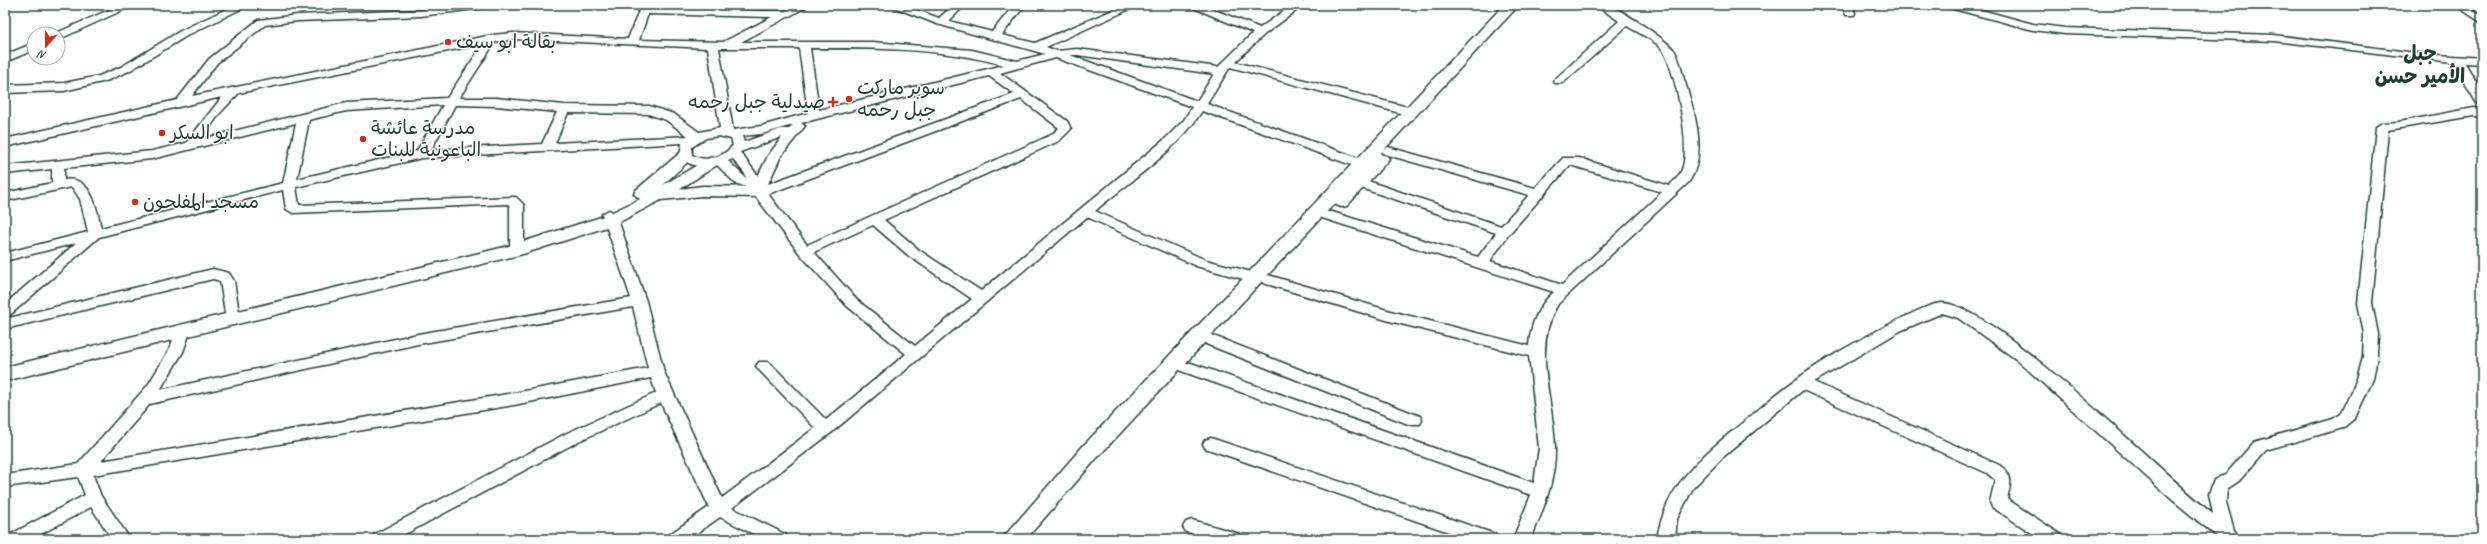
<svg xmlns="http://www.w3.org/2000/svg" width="2487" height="544" font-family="Caveat,'Playpen Sans Arabic',sans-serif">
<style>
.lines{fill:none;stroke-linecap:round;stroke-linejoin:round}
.minor-casing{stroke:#1f3d34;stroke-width:3}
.tertiary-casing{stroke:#1f3d34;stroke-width:3}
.minor{fill:#fff;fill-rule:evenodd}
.tertiary{fill:#fff;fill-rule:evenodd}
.poi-dot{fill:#c8321e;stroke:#fff;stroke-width:1.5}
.labels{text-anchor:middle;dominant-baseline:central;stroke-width:3;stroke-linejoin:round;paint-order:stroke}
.poi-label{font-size:19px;fill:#1f3d34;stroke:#fff;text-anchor:start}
.neighbourhood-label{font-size:20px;font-weight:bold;fill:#1f3d34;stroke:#fff}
</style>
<rect width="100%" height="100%" fill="#fff"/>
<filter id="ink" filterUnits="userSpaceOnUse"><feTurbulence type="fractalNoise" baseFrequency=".025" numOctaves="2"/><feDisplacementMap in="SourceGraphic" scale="8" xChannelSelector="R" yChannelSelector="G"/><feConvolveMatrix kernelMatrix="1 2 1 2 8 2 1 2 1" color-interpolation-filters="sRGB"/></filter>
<g filter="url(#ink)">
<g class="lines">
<defs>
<g id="minor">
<path d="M120,5h14l-72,33 -4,1v-5h-4z"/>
<path d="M235,5h14l-59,29 -61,37 -23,10 -42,10 -59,2v-8l59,-2 35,-7 22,-9 61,-37z"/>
<path d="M458,5h30l-5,3 -62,8 -123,5 -33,4 -48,38 -25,33 300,-61 21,-2 115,6 13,-34h10l-1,3 135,3 12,-6h13l-69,37h131l100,8 45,11 28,-7 -108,-30 -49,-19h15l36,13 15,-13h11l-16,16 43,11 22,-27h11l-23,30 33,8 90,-38h14l-93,42 11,4 20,-2 141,18 35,-34 -66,-28h15l58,23 32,-23h12l-39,29 -30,28 180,47 2,3 -6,4 -181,-49 -23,37 171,61 1,3 -6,4 -5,-1 -166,-60c-25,40 -71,69 -107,100l111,49 53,14 2,3 -2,3 -5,2 -58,-16 -109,-49 -256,216 -99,75 53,26 3,5h-25l-43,-22 -31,22h-22l3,-5 39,-27 -48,-104 -82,38 -183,98h-24l3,-5 192,-101 89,-40 -5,-15 -137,27 -421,70 8,21 29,43h-18l-21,-32 -59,32h-24l3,-5 74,-39 -7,-18 -73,10v-12l73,-11 70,-79 20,-33 10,-24 5,-1 7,5 -7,20 -23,38 258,-56 213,-36 -29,-84 7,-4 7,4 30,87 18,71 58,126 93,-70 -56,-58 -3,-4 3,-4h10l57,58 80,-66 -59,-48 -47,-52 -51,-66 -14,-5 -18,-18c-12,3 -29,2 -37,-9l2,-13 -260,15 -126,29 3,18 217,-8 8,8v45l-7,4 -7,-4v-44l-2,-2 -215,9 -7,-4 -3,-19 -184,47 -89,78 -5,2v-13l71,-61 -71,18v-8l83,-21 -8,-33 -8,-12 -67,14v-8l47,-10v-14l-47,5v-8l147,-15 34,-8 36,-46 -217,50v-8l172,-39 32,-41 49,-39 40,-5 123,-5zM648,14l124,3 -49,25 -84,-2zM513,39l195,9 12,80 -21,4 -25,-18 -25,-8 -85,-1 -68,-7h-37l36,-56zM483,44l-36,54 -101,5 -144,36 18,-26 19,-20zM719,48h80l9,65 -47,13 -28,4zM810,48c65,0 131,0 194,17l-185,45zM1070,55h7l137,19 -17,27zM1056,58l136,49 -8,13 -19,19 -184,152 -62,-41 -35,-30 175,-79 12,-12 -4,-8 -67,-48zM989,76l25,18 -246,90 13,-28 24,-30 -4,-3zM1021,99l38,29 -8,7 -244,110 -39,-51zM443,105l-26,46 -120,28 12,-59 37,-9zM455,105l41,1 61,6 -15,32 -111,6zM568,113l80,1 18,6 22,16 -133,7zM296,123l-13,60 -182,45c-4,-20 -10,-53 -37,-48v-12l88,-9zM793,125l-4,4h-8l-37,13 -2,-6 20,-2zM719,136l12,3 2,6c-9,12 -27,18 -41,10v-8l14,-9zM782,137l-14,19 -10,20 -18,-24zM733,159l12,15 1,4 -18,-17zM873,225l36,31 63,43 -57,47 -58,-46 -43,-48zM633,307l15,61 -134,25 -413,68 49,-57 268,-60z"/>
<path d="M1596,5c3,0 8,-1 12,0 11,3 59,35 66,45 5,7 7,18 9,26 10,31 26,76 6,106l-131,122c-27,45 -4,95 -3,144 1,32 -12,62 -24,91h-18l18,-44 -350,-124 -3,-4 3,-4h10l343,120 5,-35 -10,-92 -136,-34 -130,-39 -2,-3 7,-5 126,37 135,34c1,-20 9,-41 25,-54l-232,-74 -2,-3 2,-3h10l146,45 18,-24 -141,-47 -1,-3 6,-4 5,1 136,46 28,-31 -145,-41 -2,-3 6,-4 147,41 28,-30h16l90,28c6,-6 12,-11 14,-20 7,-25 -7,-90 -19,-114 -6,-11 -26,-19 -37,-26l-64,57h-8l-2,-2 66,-60zM1570,165l92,27 -100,93 -72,-24 19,-27z"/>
<path d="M1842,5h10l3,8 -1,2h-8z"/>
<path d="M1945,5h18l70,19 32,4 209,7 150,19 58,4v6l-17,-1 17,29v14l-6,-4 -23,-40 -179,-21 -209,-7 -32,-4 -87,-23z"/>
<path d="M2455,5h12l15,10v8z"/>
<path d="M34,43v7l-29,12v-7z"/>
<path d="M2474,108l8,1v8l-8,-1 -86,14 -16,173 6,31 -1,22 -4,23 -18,39 -12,10 -77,22 -27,31 -12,8 -1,13 8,29 7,8h-21l-50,-41 -153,-138 -59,-42 -16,-5 -42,18 -86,51 185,83c15,10 12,18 8,34l53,35 3,5h-22l-49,-32 -2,-5 5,-22 -8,-7 -184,-83 -81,68 -29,30 -16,31 -2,20h-18c10,-66 63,-95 109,-136 41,-35 88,-61 136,-85 12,-5 28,-15 41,-15 51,2 220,172 270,211l-4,-20 5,-14 13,-7 27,-31 79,-23 8,-5 16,-35 6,-23 1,-22 -6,-31 18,-176 6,-4 17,-1z"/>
<path d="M213,269l16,4 5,8 6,38 -2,4 -5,1 -7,-5 -6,-38 -7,-2 -208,50v-10z"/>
<path d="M1211,335l209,81 2,4 -2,4h-12l-202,-80 -2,-4 2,-4z"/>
<path d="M1211,438l284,96 3,5h-29l-264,-91 -2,-4 2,-4z"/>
<path d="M1192,520l48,14 3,5h-33l-24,-7 -3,-5 3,-5z"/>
</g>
<g id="tertiary">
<path d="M1504,5h15l-139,149 7,2 2,3 -42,47 -6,1 -7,-3 -237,254 -71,81h-24l81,-93z"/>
<path d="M686,151l8,5 -31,29 48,-28 8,5 -2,3 -37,24 22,-3 58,1 6,1 2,4 -2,4 -6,1 -58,-1 -41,4 -45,24 -93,30 -518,127v-14l508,-122 91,-29 36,-17 -6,-5 2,-4 44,-37z"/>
</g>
</defs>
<use href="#minor" class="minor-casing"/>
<use href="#tertiary" class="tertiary-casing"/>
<use href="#minor" class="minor"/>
<use href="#tertiary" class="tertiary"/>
</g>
</g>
<g class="poi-dot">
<circle cx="448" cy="42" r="4"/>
<circle cx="849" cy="99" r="4"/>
<path d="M831 96h4v4h4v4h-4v4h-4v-4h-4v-4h4z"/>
<circle cx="162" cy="133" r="4"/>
<circle cx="363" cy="139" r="4"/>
<circle cx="135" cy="202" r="4"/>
</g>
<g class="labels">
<g class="poi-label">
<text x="456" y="42">بقالة ابو سيف</text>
<text x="857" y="88">سوبر ماركت<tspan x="857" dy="22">جبل رحمه</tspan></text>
<text x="825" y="102" text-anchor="end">صيدلية جبل رحمه</text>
<text x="371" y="128">مدرسة عائشة<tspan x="371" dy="22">الباعونية للبنات</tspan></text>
<text x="170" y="133">ابو السكر</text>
<text x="143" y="202">مسجد المفلحون</text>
</g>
<g class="neighbourhood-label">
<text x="2420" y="53">جبل<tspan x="2420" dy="23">الأمير حسن</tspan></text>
</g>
</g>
<rect width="2487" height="544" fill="none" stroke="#fff" stroke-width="20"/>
<rect x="10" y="10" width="2467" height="524" fill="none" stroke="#1f3d34" stroke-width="1.5" filter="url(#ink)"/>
<g transform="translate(46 46) rotate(201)"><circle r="19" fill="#ffffff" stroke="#a5b1ae"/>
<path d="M0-3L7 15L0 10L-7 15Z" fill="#c8321e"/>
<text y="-6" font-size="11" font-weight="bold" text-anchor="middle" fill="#1f3d34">N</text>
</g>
</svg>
